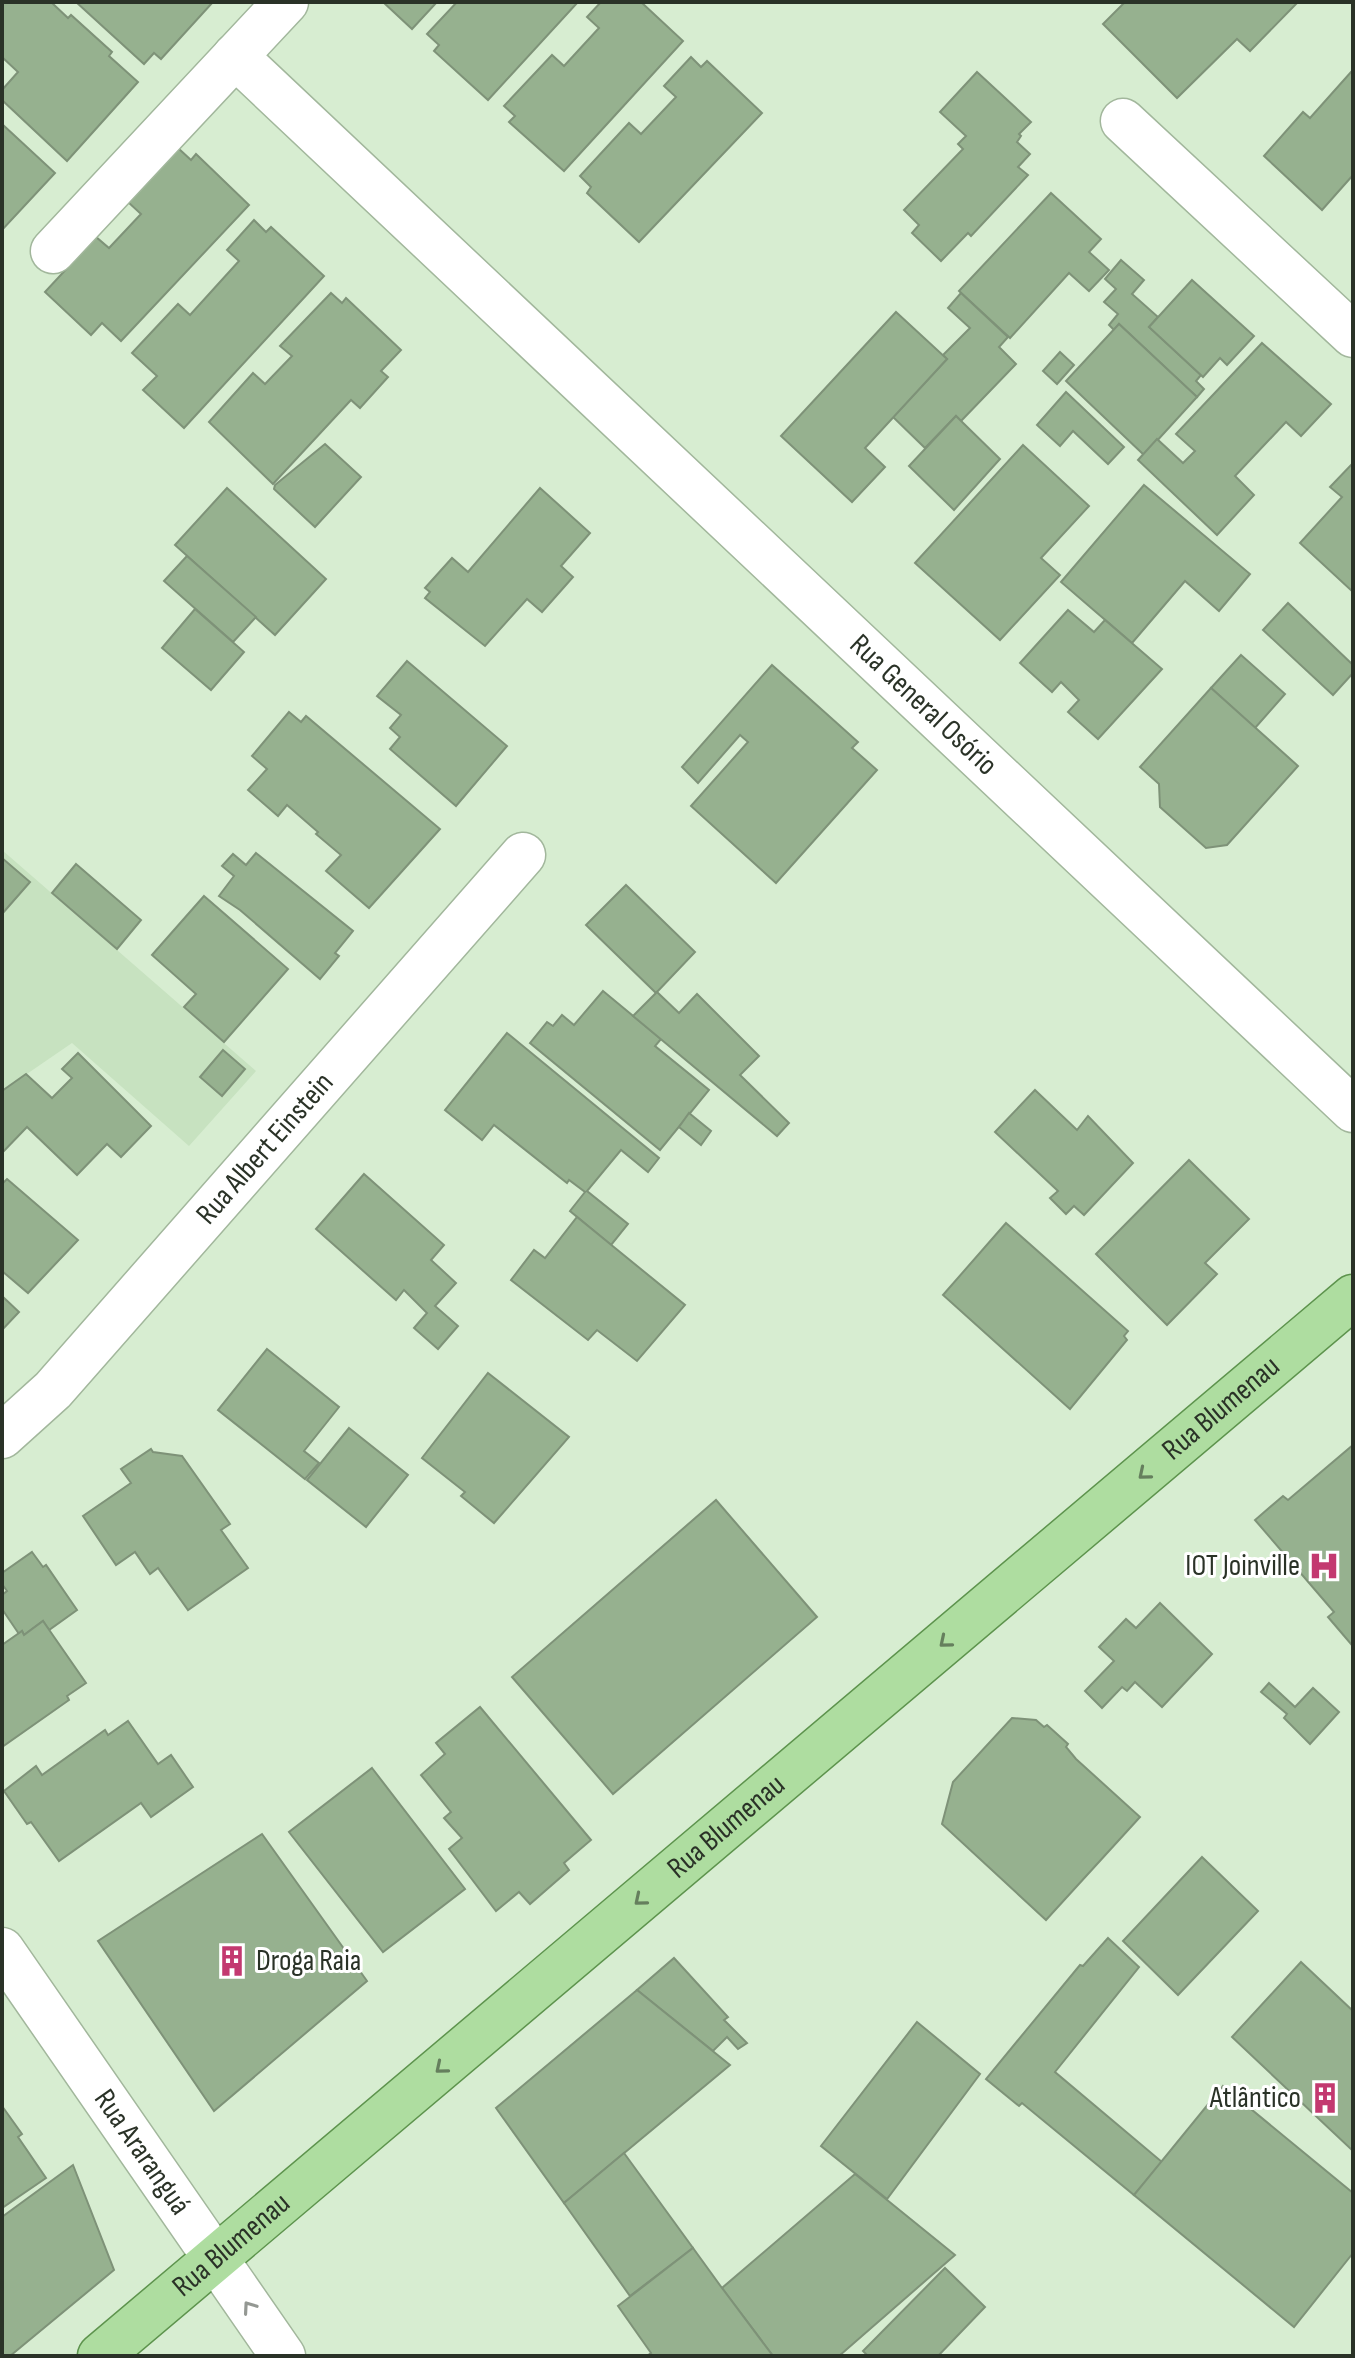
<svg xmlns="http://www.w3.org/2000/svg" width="1355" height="2358" font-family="'Sofia Sans Condensed',sans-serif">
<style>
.built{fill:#c7e2c0}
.building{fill:#96b18f;stroke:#7e9278;stroke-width:2}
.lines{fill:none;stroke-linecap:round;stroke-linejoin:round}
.street-casing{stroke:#a2b79c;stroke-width:47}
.secondary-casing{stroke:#a2b79c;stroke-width:47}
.primary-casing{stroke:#5d934d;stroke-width:47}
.street{stroke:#fff;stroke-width:44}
.secondary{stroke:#fff;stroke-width:44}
.primary{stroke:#aedda0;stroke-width:44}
.oneway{stroke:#657f5d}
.oneway2{stroke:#949893}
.labels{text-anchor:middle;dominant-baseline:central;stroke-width:6;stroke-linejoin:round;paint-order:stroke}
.street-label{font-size:30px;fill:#2a3227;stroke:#fff}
.poi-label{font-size:30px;fill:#2a3227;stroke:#fff;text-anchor:end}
</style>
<rect width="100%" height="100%" fill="#d7edd1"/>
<path class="built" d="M2,850l254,221 -67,75 -117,-103 -70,48z"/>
<g class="building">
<path d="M2,2h49l17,16 3,-3 41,37 -3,4 29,26 -71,79 -65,-61v-10l16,-18 -16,-15z"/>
<path d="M76,2h137l-52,57 -7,-6 -10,11z"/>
<path d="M383,2h54l-25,27z"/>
<path d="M457,2h121l-90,98 -54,-49 5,-6 -12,-11z"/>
<path d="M601,2h40l42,39 -119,130 -55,-49 6,-6 -11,-10 48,-51 12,11 35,-38 -12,-11z"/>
<path d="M1125,2h173l-48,49 -13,-12 -60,59 -74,-74z"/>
<path d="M691,57l10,10 6,-6 55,52 -123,129 -52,-49 4,-6 -11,-11 49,-53 12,11 35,-37 -12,-11z"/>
<path d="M977,72l54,50 -12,12 2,2 -4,6 13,12 -12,13 10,8 -57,61 -3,-3 -27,28 -29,-28 7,-8 -15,-15 59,-61 -5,-5 8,-8 -26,-24z"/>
<path d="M1351,72l2,1v102l-31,35 -58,-54 39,-44 7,6z"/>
<path d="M2,124l53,49 -53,57z"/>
<path d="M178,148l13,12 5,-6 53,51 -128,136 -19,-18 -11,12 -46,-43 51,-55 13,11 32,-34 -13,-12z"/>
<path d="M1051,193l50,46 -12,13 20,18 -20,21 -20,-18 -59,65 -51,-47z"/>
<path d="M254,220l12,12 5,-5 53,49 -140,152 -41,-38 14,-14 -25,-23 46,-49 12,11 49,-54 -12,-11z"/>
<path d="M1121,260l23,20 -12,14 26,23 -9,10 52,48 -5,6 8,8 -7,8 -78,-73 -5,6 -5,-5 9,-11 -14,-12 12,-13 -11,-10z"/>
<path d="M1192,280l62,56 -27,29 -7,-7 -17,19 -54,-50z"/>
<path d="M331,293l11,10 4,-5 55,52 -20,21 7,6 -28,31 -9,-8 -78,84 -64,-62 44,-49 12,11 27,-28 -12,-10z"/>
<path d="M961,293l47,44 -9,10 17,17 -55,57 -5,-5 -31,32 -32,-31 54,-58 -4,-4 27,-27 -22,-20z"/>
<path d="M896,312l51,47 -82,89 20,19 -33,35 -71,-66z"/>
<path d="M1119,324l78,73 -53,58 -78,-74z"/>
<path d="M1262,343l69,61 -30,32 -15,-14 -51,54 19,19 -37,40 -79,-75 19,-21 26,24 12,-12 -19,-17z"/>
<path d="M1060,352l14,13 -17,19 -14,-13z"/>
<path d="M1066,392l58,55 -16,17 -35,-33 -13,15 -23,-21z"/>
<path d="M956,416l44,43 -46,51 -45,-44z"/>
<path d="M325,444l36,33 -46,50 -41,-38 1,-4z"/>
<path d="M1023,445l66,61 -48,52 19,17 -60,65 -85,-77z"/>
<path d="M1353,463v129l-53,-49 42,-46 -12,-10z"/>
<path d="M1144,485l106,89 -31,37 -34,-30 -53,62 -71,-61z"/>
<path d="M227,488l99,91 -51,56 -100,-90z"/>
<path d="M540,488l50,45 -29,33 12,11 -31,35 -15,-13 -42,47 -60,-48 5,-6 -5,-4 27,-30 16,14z"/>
<path d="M187,556l69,61 -23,25 -69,-61z"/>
<path d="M1288,603l65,62v8l-20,22 -70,-65z"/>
<path d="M195,609l49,43 -33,38 -49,-42z"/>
<path d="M1068,610l26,22 11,-12 57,49 -64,70 -30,-27 11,-12 -18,-18 -9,10 -32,-29z"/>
<path d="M1241,655l44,39 -30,34 -44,-40z"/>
<path d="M407,661l100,85 -51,60 -66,-57 10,-12 -10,-9 11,-13 -24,-19z"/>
<path d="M772,665l86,77 -6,6 25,22 -101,113 -85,-77 57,-64 -8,-7 -42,48 -16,-16z"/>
<path d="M1211,688l87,78 -71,79 -21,3 -46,-41 -1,-23 -19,-17z"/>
<path d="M289,712l12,10 5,-6 134,113 -71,79 -43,-37 15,-16 -25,-21 2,-2 -31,-27 -9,11 -30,-26 19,-21 -15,-13z"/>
<path d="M256,853l97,78 -18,22 4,3 -19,23 -80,-69 -21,-14 15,-20 -12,-10 11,-12 13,11z"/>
<path d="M2,858l28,24 -28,32z"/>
<path d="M76,864l65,56 -24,29 -65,-56z"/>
<path d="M626,885l69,67 -39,41 -70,-68z"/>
<path d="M204,896l84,73 -64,73 -40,-35 12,-13 -44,-39z"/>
<path d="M603,991l58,48 -6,7 54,44 -49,60 -130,-107 17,-21 6,4 9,-11 12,10z"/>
<path d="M657,992l22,21 18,-19 62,62 -19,19 49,48 -12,13 -144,-120z"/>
<path d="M507,1033l152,125 -11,14 -27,-22 -34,41 41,33 -17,21 -41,-34 15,-19 -16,-12 -2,3 -73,-58 -12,15 -37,-30z"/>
<path d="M223,1050l22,19 -23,27 -22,-19z"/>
<path d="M78,1053l73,73 -30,31 -14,-13 -30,31 -50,-48 -25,26v-62l24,-17 26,24 20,-20 -10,-9z"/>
<path d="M1035,1090l42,40 11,-14 45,47 -49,52 -10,-9 -8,8 -16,-16 8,-7 -63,-59z"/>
<path d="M689,1113l22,18 -10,14 -22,-18z"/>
<path d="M1189,1160l60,59 -44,44 12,11 -50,51 -71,-71z"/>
<path d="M364,1174l80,71 -13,15 25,23 -21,23 23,20 -20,23 -24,-21 13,-15 -23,-23 -8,10 -80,-71z"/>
<path d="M7,1179l71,61 -50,53 -26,-22v-87z"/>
<path d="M577,1217l108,88 -48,56 -40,-31 -9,10 -77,-60 23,-30 11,8z"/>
<path d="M1006,1223l122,108 -4,5 3,4 -57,69 -127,-114z"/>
<path d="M2,1296l17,16 -17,18z"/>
<path d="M267,1349l72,58 -35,44 15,12 -14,16 -87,-69z"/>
<path d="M488,1373l81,64 -75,86 -33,-27 4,-4 -43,-34z"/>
<path d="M349,1428l59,47 -42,52 -59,-47z"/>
<path d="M1353,1445v197l-2,2 -23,-27 6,-5 -79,-92 28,-24 5,4z"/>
<path d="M151,1449l2,3 29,4 48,68 -9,6 27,38 -60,42 -30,-42 -8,6 -15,-22 -19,13 -33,-49 48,-33 -10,-14z"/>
<path d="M716,1500l101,117 -204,177 -101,-117z"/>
<path d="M32,1552l11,15 3,-2 31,45 -28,20 -6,-9 -19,14 -2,-4 -3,3 -17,-25v-14l5,-4 -5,-7v-11z"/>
<path d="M1160,1603l52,51 -50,53 -27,-25 -8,9 -5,-4 -20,21 -17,-17 29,-30 -15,-14 27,-28 10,9z"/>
<path d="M43,1621l43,62 -19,13 2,4 -67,47v-102l20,-14 2,4z"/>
<path d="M1269,1683l26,24 18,-19 26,24 -29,32 -26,-26 3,-4 -26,-22z"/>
<path d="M480,1707l111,133 -27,23 5,7 -39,34 -11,-12 -23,19 -47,-62 13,-11 -18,-20 7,-6 -30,-37 24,-21 -9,-11z"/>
<path d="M1012,1718l24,2 8,7 3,-2 21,19 -2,3 10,12 64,58 -94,103 -104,-96 11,-42z"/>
<path d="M128,1721l30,43 13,-9 22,32 -42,30 -10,-14 -82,58 -28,-39 -4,2 -23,-33 32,-25 6,9 63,-45 3,5z"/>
<path d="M372,1768l93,121 -82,63 -94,-120z"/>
<path d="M262,1834l105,147 -153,130 -116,-170z"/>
<path d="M1202,1857l56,54 -80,84 -55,-54z"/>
<path d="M1108,1938l31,29 -84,105 107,90 -28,33 -112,-92 -3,3 -33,-27 94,-114 3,1z"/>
<path d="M674,1958l54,59 -4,3 23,23 -9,6 -11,-12 -14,14 -76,-61z"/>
<path d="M1301,1962l52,49v140l-121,-114z"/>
<path d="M637,1990l93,75 -166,138 -68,-95z"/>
<path d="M917,2022l63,52 -93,125 -66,-53z"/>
<path d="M1223,2086l130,107v60l-59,74 -160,-132z"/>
<path d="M2,2106l20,28 -4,3 28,41 -44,30z"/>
<path d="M624,2153l69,95 -63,48 -66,-93z"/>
<path d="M73,2165l41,105 -104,86h-8v-139z"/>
<path d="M855,2174l100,81 -116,101h-66l-51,-68z"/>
<path d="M693,2248l29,40 51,68h-126l4,-3 -33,-47z"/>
<path d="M945,2268l40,39 -47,49h-70l-5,-5z"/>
</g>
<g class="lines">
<defs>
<g id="street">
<path id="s1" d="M235,56l1118,1054"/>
<path d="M1123,121l230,214"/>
<path d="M53,251l233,-249"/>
<path id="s2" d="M2,1436l51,-46 470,-535"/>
</g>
<g id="secondary">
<path id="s3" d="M2,1950l281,406"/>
</g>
<g id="primary">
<path id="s4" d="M100,2356l1253,-1059"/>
</g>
</defs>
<use href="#street" class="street-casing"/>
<use href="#secondary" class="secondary-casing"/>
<use href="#primary" class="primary-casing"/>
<use href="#street" class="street"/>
<use href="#secondary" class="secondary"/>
<use href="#primary" class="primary"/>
</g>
<defs><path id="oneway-chevron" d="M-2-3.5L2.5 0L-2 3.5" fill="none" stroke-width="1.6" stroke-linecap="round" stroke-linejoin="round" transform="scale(2)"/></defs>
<g class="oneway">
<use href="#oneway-chevron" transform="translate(1144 1474) rotate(140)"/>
<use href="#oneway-chevron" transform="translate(945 1642) rotate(140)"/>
<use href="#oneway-chevron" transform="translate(640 1900) rotate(140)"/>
<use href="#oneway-chevron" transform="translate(441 2068) rotate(140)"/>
</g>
<use class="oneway2" href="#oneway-chevron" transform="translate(249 2307) rotate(-125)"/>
<defs>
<symbol id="hospital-bare" viewBox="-9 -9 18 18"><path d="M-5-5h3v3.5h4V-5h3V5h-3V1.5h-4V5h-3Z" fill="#c33970" stroke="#fff" stroke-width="2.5" paint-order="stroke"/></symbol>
<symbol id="building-bare" viewBox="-9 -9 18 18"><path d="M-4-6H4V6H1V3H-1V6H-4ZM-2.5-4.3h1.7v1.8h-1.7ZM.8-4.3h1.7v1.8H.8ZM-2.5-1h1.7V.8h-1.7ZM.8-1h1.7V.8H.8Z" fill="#c33970" stroke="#fff" stroke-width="2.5" paint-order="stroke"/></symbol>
</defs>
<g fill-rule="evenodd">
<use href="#hospital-bare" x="1302" y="1544" width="44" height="44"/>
<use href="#building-bare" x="210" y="1939" width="44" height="44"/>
<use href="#building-bare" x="1303" y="2076" width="44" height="44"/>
</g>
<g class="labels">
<g class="street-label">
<text stroke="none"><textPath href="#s1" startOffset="946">Rua General Osório</textPath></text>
<text stroke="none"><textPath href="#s2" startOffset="390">Rua Albert Einstein</textPath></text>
<text stroke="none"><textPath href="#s4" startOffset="1468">Rua Blumenau</textPath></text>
<text stroke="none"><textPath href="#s4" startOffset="820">Rua Blumenau</textPath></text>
<text stroke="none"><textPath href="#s3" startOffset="246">Rua Araranguá</textPath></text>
<text stroke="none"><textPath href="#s4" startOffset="172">Rua Blumenau</textPath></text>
</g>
<g class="poi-label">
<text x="1300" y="1566">IOT Joinville</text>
<text x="256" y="1961" text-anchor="start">Droga Raia</text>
<text x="1301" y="2098">Atlântico</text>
</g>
</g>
<rect width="1355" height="2358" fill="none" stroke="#2a3227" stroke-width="8"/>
</svg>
